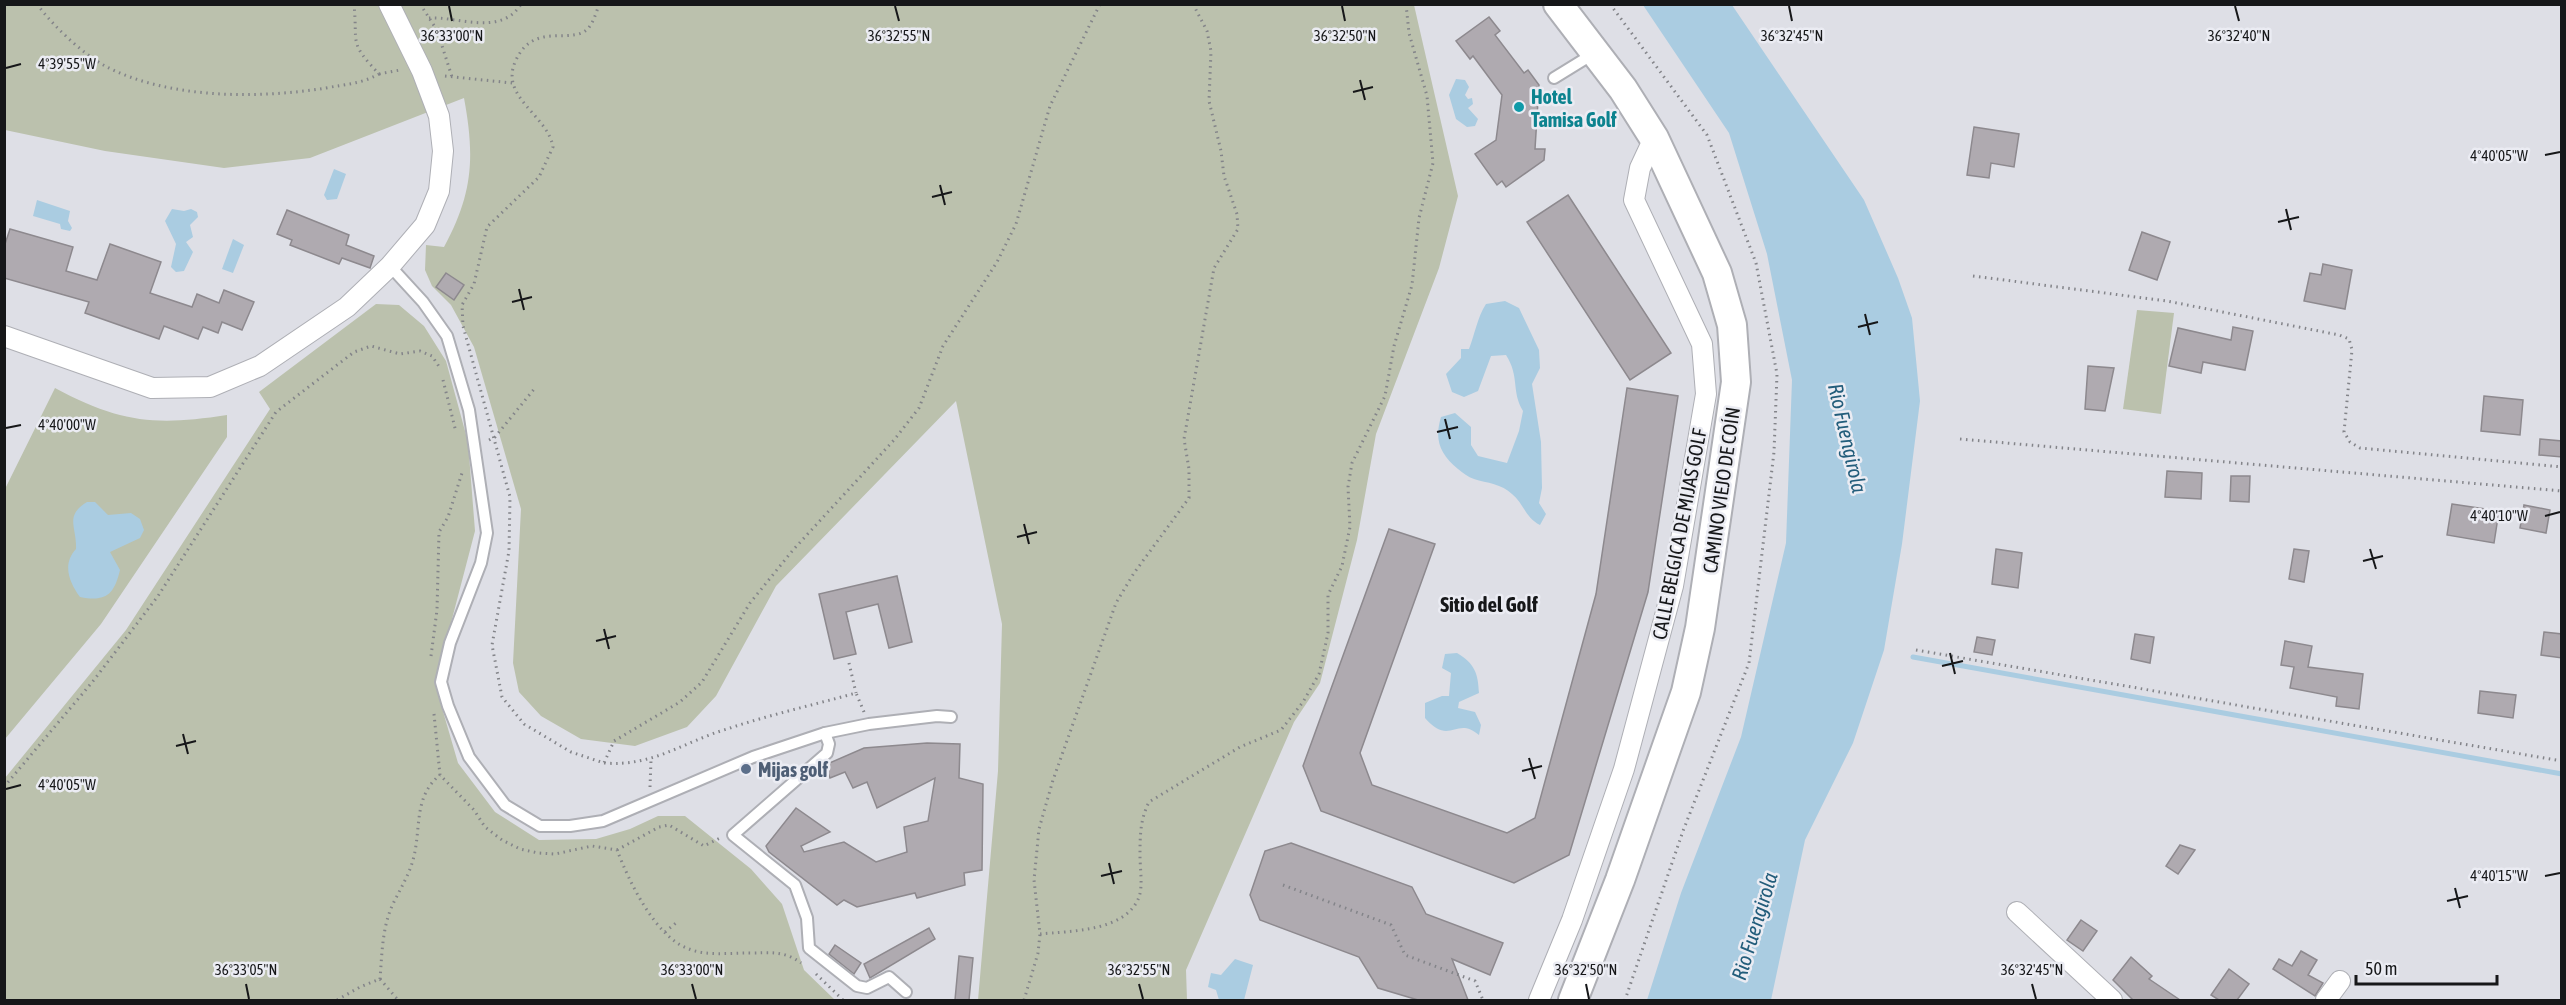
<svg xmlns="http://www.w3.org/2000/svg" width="2566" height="1005" font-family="'Asap Condensed',sans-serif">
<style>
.green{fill:#bbc1ad}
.water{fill:#aacce1}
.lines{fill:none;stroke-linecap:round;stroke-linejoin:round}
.stream{stroke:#aacce1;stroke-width:5}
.building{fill:#afaab0;stroke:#8d898e;stroke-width:1.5}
.lane-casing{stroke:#aeafb5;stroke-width:14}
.street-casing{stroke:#aeafb5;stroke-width:22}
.secondary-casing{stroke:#aeafb5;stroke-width:32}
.path{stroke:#838489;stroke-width:3;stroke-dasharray:1.5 4.5;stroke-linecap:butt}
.lane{stroke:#fff;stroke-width:10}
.street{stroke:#fff;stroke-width:20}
.secondary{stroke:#fff;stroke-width:28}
.ticks{fill:none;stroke:#161719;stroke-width:2}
.culture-dot{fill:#0f9aa8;stroke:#ebecf3;stroke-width:2}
.service-dot{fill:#5c6f8a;stroke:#ebecf3;stroke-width:2}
.labels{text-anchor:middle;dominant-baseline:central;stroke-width:5;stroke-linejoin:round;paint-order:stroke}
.culture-label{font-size:20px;font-weight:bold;fill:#0d838f;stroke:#ebecf3;text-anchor:start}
.street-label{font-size:20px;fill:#161719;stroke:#ebecf3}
.service-label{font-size:20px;font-weight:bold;fill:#4e5e75;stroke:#ebecf3;text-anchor:start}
.water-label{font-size:21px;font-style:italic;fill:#235d7b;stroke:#ebecf3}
.neighbourhood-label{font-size:21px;font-weight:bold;fill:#161719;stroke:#ebecf3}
.ticks-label{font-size:15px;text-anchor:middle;fill:#161719;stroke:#ebecf3;stroke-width:5;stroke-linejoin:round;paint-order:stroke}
</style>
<rect width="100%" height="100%" fill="#dedfe6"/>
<g class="green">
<path d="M4,5h1410l44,191 -19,72 -63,166 -19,106 -37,143 -26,39 -108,248 1,30h-209l20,-229 4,-147 -46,-223 -180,185 -60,110 -29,31 -52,19 -54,-7 -40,-23 -22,-24 -6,-29 8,-154 -47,-162 -23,-42 -19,-19 -7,-16 1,-25 18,2c29,-53 31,-90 20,-149l-154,60 -86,10 -119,-17 -100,-21z"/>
<path d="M376,304l23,1 25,21 22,35 22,81 7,89 -40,153 23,79 37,49 44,28 57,-1 34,-10 28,-13h27l66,53 31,35 22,66 31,30h-830v-222l121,-148 144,-221 -11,-17z"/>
<path d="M2137,310l37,3 -13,101 -38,-5z"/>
<path d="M55,388c65,35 101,38 172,27v22l-126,187 -96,115 -1,-248z"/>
</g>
<g class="water">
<path d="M1643,5h89l132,195 34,78 14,40 8,83 -18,143 -18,106 -31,93 -48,97 -34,160h-124l34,-107 60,-156 45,-194 6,-163 -25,-126 -38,-121z"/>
<path d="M1456,79l9,1 4,7 -4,8 3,4 4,-1 1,6 -5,4 10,11 -3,7 -8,1 -11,-8 -7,-24z"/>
<path d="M334,169l12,5 -9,25 -10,1 -3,-5z"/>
<path d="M37,200l33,11 -2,10 4,7 -2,3 -9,-2 -1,-5 -27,-8z"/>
<path d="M172,209l12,2 7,-2 6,3 1,5 -8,8 3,12 -7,5 7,10 -9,19 -8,1 -5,-5 5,-23 -11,-23z"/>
<path d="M233,239l11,6 -11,28 -11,-4z"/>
<path d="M1505,301l14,7 20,42 1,18 -8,16 9,58 1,46 -3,15 7,11 -6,11c-15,-8 -16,-21 -28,-31 -10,-10 -25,-11 -38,-15 -6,-2 -11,-6 -16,-10 -18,-15 -24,-29 -17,-52l14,-4 16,14v18l7,11 29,7 12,-32 4,-20c-12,-20 -3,-34 -17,-56l-15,1 -13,35 -14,6 -12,-5 -6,-18 15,-16v-9h8c6,-15 8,-31 17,-45z"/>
<path d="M87,502h8l13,13 23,-2 9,6 4,11 -4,8 -30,14 10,18c-6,25 -14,32 -40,27 -11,-15 -18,-33 -4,-48 1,-22 -12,-33 11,-47z"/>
<path d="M1457,653c18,11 21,20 22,40l-20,9 -1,6 17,4 6,13 -2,10c-23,-20 -29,12 -54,-17v-15l17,-7h7l2,-23 -9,-5 3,-14z"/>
<path d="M1235,959l18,6 -9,35h-25l-3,-10 -8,-3 3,-14 10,2z"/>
</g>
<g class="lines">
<path class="stream" d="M1913,657l649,117"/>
</g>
<g class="building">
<path d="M1489,17l11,14 -5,4 29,38 4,-3 11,15 -4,64h10l-1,11 -38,27 -4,-6 -5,4 -22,-31 21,-14 6,-45 -29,-39 -3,3 -14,-18z"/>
<path d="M1974,127l45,7 -5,33 -23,-4 -2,15 -22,-3z"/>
<path d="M1568,195l103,158 -41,27 -103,-158z"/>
<path d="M287,210l62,25 -3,10 28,11 -4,12 -28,-10 -3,6 -49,-19 2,-5 -15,-6z"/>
<path d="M10,229l63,18 -7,24 31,9 13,-36 51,18 -11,31 42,14 5,-13 22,9 5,-13 30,12 -12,28 -20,-8 -4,11 -15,-6 -5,12 -34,-13 -5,13 -74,-26 4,-11 -85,-24v-31z"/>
<path d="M2142,232l28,10 -13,38 -28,-10z"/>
<path d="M2323,264l29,6 -7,39 -41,-8 6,-28 11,2z"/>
<path d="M446,273l18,12 -10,15 -18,-13z"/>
<path d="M2233,327l20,4 -8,39 -42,-8 -2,11 -32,-7 9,-38 53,12z"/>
<path d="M2088,366l26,2 -9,43 -20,-2z"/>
<path d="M1627,388l51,8 -30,196 -79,263 -55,28 -193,-72 -18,-45 86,-237 46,15 -75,209 12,32 135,48 28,-15 61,-224z"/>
<path d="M2484,396l39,4 -3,35 -39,-4z"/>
<path d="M2540,439l22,2v16l-23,-2z"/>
<path d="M2167,471l35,2 -1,26 -36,-2z"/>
<path d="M2231,476h19l-1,26 -19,-1z"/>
<path d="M2452,504l47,7 -5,32 -47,-8z"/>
<path d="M2524,505l26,5 -4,23 -26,-5z"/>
<path d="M1996,549l26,4 -4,35 -26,-4z"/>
<path d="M2294,549l15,2 -5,31 -15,-3z"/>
<path d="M897,576l15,66 -23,6 -11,-44 -32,8 10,42 -22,5 -15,-65z"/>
<path d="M2544,632l18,2v24l-21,-3z"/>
<path d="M2135,634l19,3 -4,26 -19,-4z"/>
<path d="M1977,637l18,3 -3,15 -18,-3z"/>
<path d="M2285,641l27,5 -4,21 55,7 -4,35 -23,-3 1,-9 -47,-9 4,-21 -13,-2z"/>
<path d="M2480,691l36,4 -3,23 -35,-5z"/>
<path d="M927,743l33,1 -1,34 24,6 -1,86 -18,3 1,12 -48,13 -2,-5 -58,14 -13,-7 -7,5 -68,-53 -3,-6 30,-38 34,24 -29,14 3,6 40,-10 32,20 31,-10 -3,-25 24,-6 7,-43 -58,30 -10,-26 -14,6 -8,-16 -15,6 -5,-13 39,-17z"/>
<path d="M1291,843l121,44 14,27 77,29 -13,32 -38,-16 16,41h-50l-40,-12 -19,-31 -99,-37 -10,-25 15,-44z"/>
<path d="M2180,845l15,5 -17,24 -12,-8z"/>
<path d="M2081,920l16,11 -14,20 -16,-11z"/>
<path d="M929,928l6,11 -65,39 -6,-14z"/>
<path d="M835,945l26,18 -7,11 -25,-20z"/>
<path d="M2301,951l16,9 -9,15 15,8 -8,13 -42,-27 6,-10 13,7z"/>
<path d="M959,956l14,2 -4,42h-14z"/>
<path d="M2131,957l21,19 -3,3 31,21h-47l-20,-20z"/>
<path d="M2229,969l20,15 -12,16h-18l-8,-5z"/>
</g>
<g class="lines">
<defs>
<g id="lane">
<path d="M1554,78l39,-24"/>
<path d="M390,266l33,36 24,34 22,74 18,123 -6,30 -31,80 -9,39 7,24 21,51 36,48 35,21h30l33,-5 150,-64 72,-24 44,-9 68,-8 14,1"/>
<path d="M825,733l4,11 -2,9 -94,82 62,50 12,33 2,30 48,38 10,2 22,-11 17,15"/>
</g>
<g id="street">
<path d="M4,336l148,52 58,-1 50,-21 87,-59 43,-41 35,-41 14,-34 4,-40 -4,-35 -17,-45 -33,-67"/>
<path d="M2017,912l95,88"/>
<path d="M1539,1000l33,-80 52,-151 49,-183 33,-192 -4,-50 -68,-144 6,-32 14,-30"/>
<path d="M2326,1000l14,-19"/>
</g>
<path id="secondary" d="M1558,4l65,85 31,49 63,135 15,52 4,57 -36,246 -14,64 -66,188 -47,120"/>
</defs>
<use href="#lane" class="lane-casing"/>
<use href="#street" class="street-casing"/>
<use href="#secondary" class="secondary-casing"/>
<g class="path">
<path d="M37,4c15,21 46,50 68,62 63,33 152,33 221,22 20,-4 35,-4 53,-14 -31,-33 -21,-29 -25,-70"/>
<path d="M420,4l17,26 15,47"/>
<path d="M599,4c-2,7 -5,16 -9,22 -15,22 -55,-7 -74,34 -18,37 32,55 37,87l-14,30 -52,50 -13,57 -12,21 1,21 47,171 -1,54 -17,94 10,52 22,27 47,28 33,11 10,-22 66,-39 22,-20 48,-79 43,-53 101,-110 25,-32 24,-62 54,-84 19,-38 34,-118 50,-102"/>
<path d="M1193,4l14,27 4,20 -2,50 12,50 3,25 13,38 1,15 -24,39 -30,171 5,30v29l-55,75 -18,30 -63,177 -14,49 -5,51 6,54c29,-3 86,-2 99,-37 4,-11 1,-29 1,-41 0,-20 0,-36 9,-54l91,-55 41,-17 22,-28 16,-28 9,-41v-38l14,-29 8,-39 -2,-40 4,-24 33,-67 9,-50 18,-61 7,-67 14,-55 -6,-67 -18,-63 -3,-29"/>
<path d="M1610,4l97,131 49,128 21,111 -3,78 -25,211 -66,168 -58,169"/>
<path d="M429,18c28,-2 72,19 92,-14"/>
<path d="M379,74l21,-4"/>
<path d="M445,76l67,7"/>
<path d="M1973,276l194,25 172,34 10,4 3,11 -8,82 6,10 10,6 202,19"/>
<path d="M443,380l13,52"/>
<path d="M1960,439l602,52"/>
<path d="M489,440l6,-3 40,-49"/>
<path d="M1916,650l646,111"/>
<path d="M431,656l6,-46 2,-78 9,-15 14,-44"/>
<path d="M849,663l7,30"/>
<path d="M434,714l6,61 34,35 11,17 17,13 18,9 18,4 17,1 37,-8 25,4c12,31 38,87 72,99 18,7 40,4 60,4 21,0 34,-3 52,10"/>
<path d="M604,763c49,4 79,-21 123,-34 42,-14 86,-24 129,-36l8,19"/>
<path d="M4,787l90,-107 64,-84 118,-184 78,-60 17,-6 29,8 20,-3 12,5 8,12"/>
<path d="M650,787l1,-27"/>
<path d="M617,850l42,-23 10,-2 35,21 16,-8"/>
<path d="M1283,885l108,40 14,30 70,26 8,19"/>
<path d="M665,932l11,-9"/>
<path d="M816,974l27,26"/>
<path d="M380,979c2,-24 2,-50 12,-73 8,-17 18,-32 22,-50 7,-30 0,-60 26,-81"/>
<path d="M337,1000l23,-13 20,-8 18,21"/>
<path d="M1024,1000l14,-47 2,-19"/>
</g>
<use href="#lane" class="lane"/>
<use href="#street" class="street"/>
<use href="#secondary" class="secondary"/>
</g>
<path class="ticks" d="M449,6l3,15M895,6l4,15M1342,6l3,15M1789,6l3,15M2235,6l4,15M6,68l15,-4M1360,80l5,20M1353,92l20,-5M2545,155l15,-3M940,185l5,20M932,197l20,-5M2286,209l5,21M2278,222l21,-5M519,289l5,21M512,302l20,-5M1865,314l5,21M1858,327l20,-5M1445,419l5,20M6,428l15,-3M1437,432l21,-5M2545,516l15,-4M1024,524l5,20M1017,537l20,-5M2370,549l6,20M2363,561l20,-5M604,629l5,20M596,641l20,-5M1950,653l5,21M1942,666l21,-5M183,734l5,20M176,746l20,-5M1529,758l6,21M1522,771l20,-5M6,789l15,-4M1109,863l5,21M1101,876l21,-5M2545,876l15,-3M2455,888l5,20M2447,901l21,-5M246,984l3,15M692,984l4,15M1139,984l4,15M1586,984l3,15M2032,984l4,15"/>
<circle class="culture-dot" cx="1519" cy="107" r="6"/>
<circle class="service-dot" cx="746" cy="769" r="6"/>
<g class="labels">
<g class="culture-label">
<text x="1531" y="96">Hotel<tspan x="1531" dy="23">Tamisa Golf</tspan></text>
</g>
<g class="street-label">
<text transform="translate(1721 490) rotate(-82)">CAMINO VIEJO DE COÍN</text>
<text transform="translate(1679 534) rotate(-79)">CALLE BELGICA DE MIJAS GOLF</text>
</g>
<g class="service-label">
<text x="758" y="769">Mijas golf</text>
</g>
<g class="water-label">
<text transform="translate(1848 438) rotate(77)">Rio Fuengirola</text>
<text transform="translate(1754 926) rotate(-73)">Rio Fuengirola</text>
</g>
<g class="neighbourhood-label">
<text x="1489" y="604">Sitio del Golf</text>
</g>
</g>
<g class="ticks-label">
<text x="452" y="41">36°33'00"N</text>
<text x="899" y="41">36°32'55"N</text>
<text x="1345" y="41">36°32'50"N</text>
<text x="1792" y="41">36°32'45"N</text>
<text x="2239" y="41">36°32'40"N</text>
<text x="67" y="69">4°39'55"W</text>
<text x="2499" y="161">4°40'05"W</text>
<text x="67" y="430">4°40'00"W</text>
<text x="2499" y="521">4°40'10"W</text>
<text x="67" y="790">4°40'05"W</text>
<text x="2499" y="881">4°40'15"W</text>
<text x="246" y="975">36°33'05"N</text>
<text x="692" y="975">36°33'00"N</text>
<text x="1139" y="975">36°32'55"N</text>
<text x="1586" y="975">36°32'50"N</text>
<text x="2032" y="975">36°32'45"N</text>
</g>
<rect width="2566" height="1005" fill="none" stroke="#161719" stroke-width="12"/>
<path d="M2356 975v9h141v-9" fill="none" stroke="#161719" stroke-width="3"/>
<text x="2365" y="975" font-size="18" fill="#161719" stroke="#ebecf3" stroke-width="4.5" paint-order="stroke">50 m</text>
</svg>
